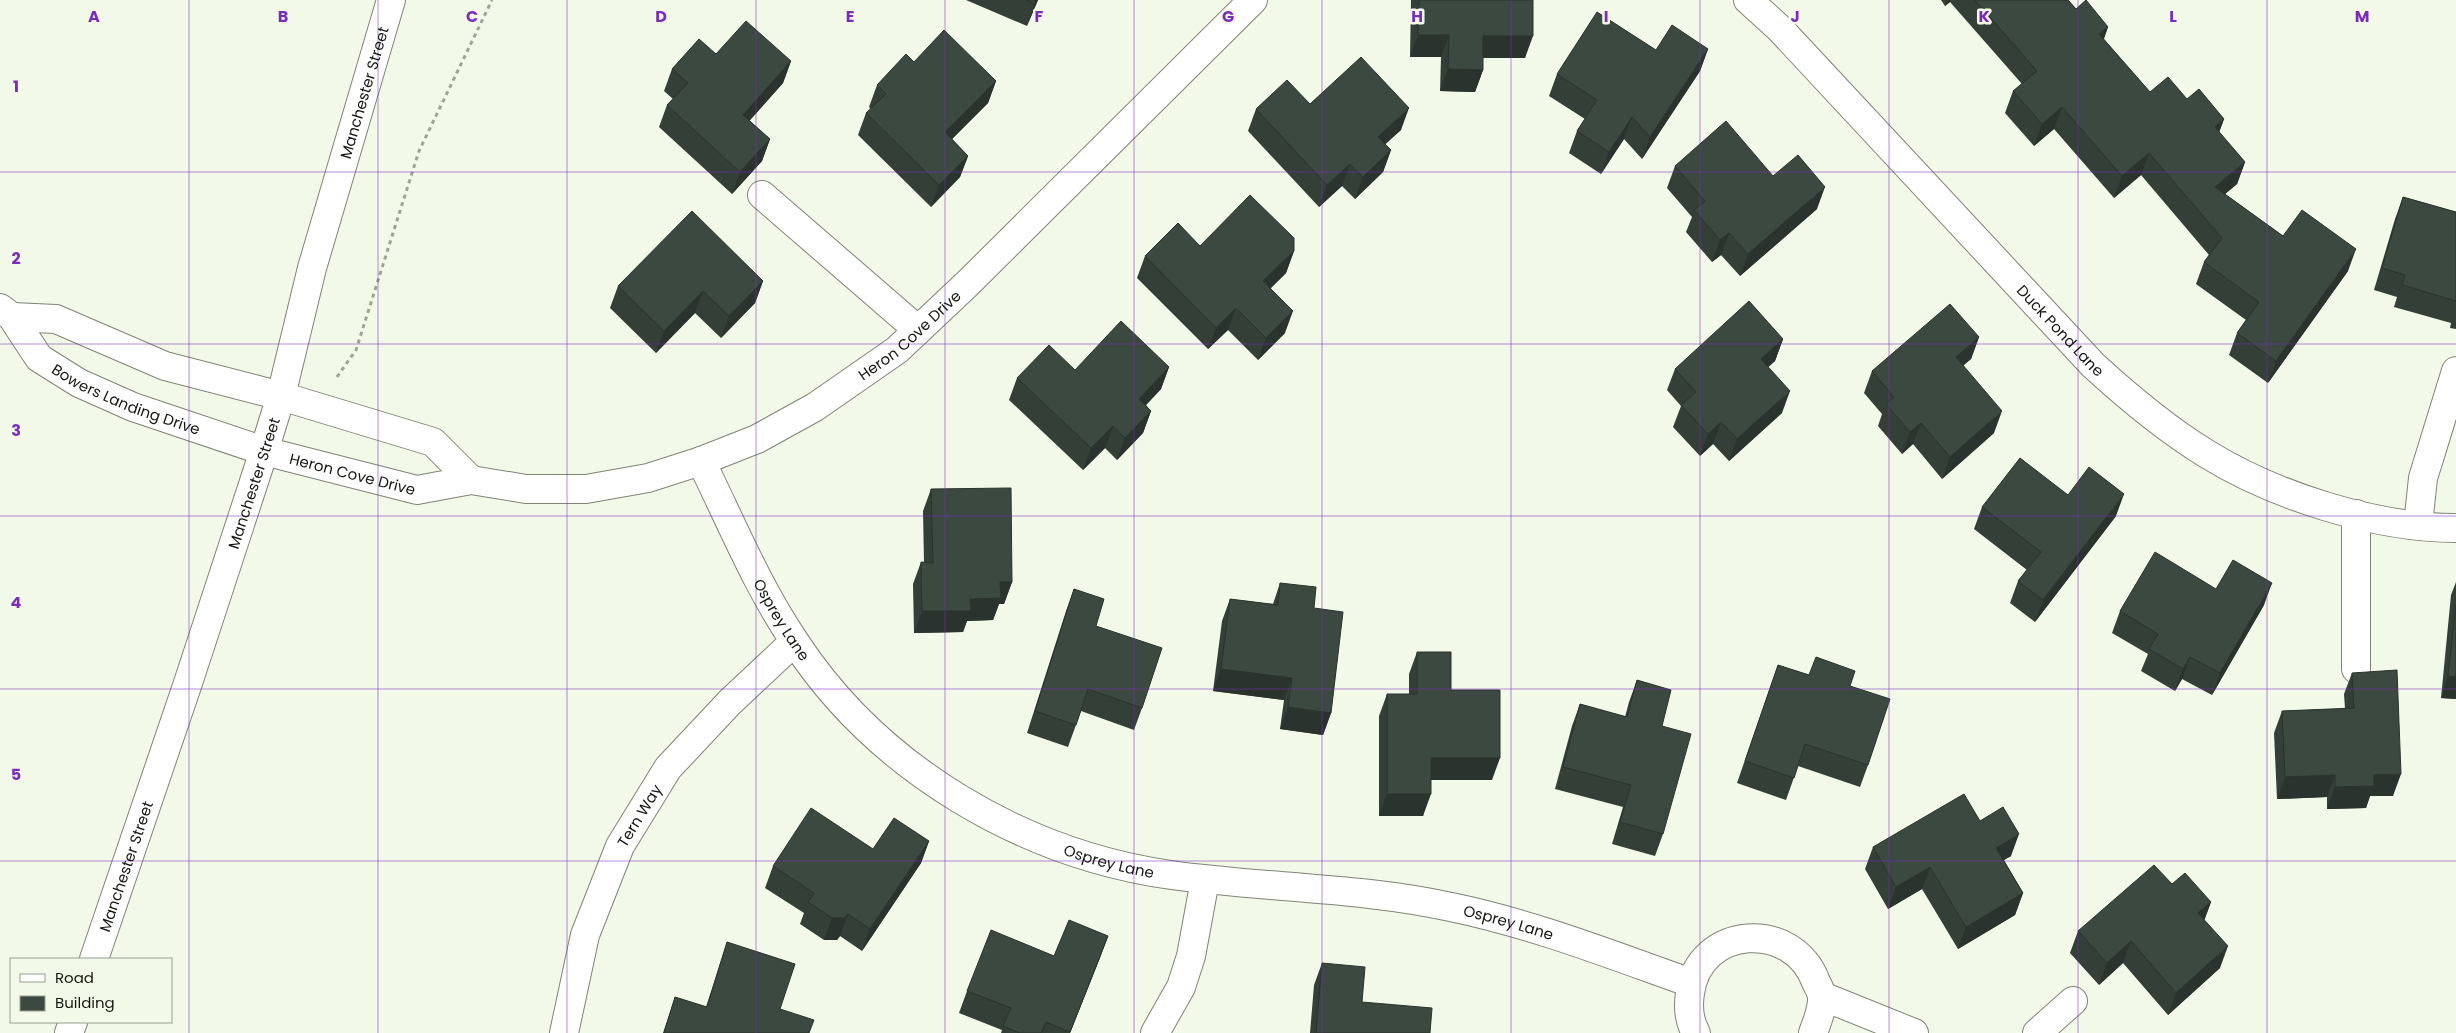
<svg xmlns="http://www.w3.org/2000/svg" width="2456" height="1033" font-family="Poppins,sans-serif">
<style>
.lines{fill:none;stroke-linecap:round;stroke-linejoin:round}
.minor-casing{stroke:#7f8475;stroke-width:30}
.path{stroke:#9fa396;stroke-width:3;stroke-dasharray:4 4;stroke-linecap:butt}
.minor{stroke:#fff;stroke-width:28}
.wall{fill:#343f37}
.shaded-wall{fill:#2a332d}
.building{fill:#3c4940;stroke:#2a332d}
.grid{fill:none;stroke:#7b2cbf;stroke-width:1;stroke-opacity:0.55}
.labels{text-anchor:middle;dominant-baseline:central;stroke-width:5;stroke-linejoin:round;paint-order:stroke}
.street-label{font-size:15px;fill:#151711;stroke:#f3f9e8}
.grid-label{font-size:16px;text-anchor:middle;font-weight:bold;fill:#7b2cbf;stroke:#f3f9e8;stroke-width:5;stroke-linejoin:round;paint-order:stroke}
</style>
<rect width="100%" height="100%" fill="#f3f9e8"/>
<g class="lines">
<defs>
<g id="minor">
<path id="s1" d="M1748,0l32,29 313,336c36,33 73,64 114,89 68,42 169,74 249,74"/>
<path d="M762,195l156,135"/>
<path id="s2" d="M0,308l12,9 27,41 40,25 54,24 131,44 153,39 54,-10 55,9h60l62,-11 53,-17 56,-22 58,-32 82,-57 70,-66 286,-284"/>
<path d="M12,317l44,2 109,47 116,30 152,46 38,38"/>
<path id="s3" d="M701,461c30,61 56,125 94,181 83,127 228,212 376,233 93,13 188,12 280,32 82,17 161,48 240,76"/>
<path d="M2418,525l5,-47 33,-107"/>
<path d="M2356,669v-155"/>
<path id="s4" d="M94,959l94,-276 76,-232 17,-55 31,-128 79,-268"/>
<path d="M1822,996l92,37"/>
<path d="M69,1033l4,-11"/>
<path id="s5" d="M564,1033l21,-98 35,-89 48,-78 62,-66 64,-60"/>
<path d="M1155,1033l26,-46 10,-31 14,-76"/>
<path d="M1696,1033c-7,-12 -8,-27 -6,-40 9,-68 103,-74 126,-11 2,4 5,9 6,14 1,12 -5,26 -9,37"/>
<path d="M2037,1033l36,-32"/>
</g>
</defs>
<use href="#minor" class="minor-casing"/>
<path class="path" d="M337,377l19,-27 63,-199 73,-151"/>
<use href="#minor" class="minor"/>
</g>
<g class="wall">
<path d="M966,0h72l-11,26z"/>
<path d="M1411,0h122l-8,58h-42v12l-8,22 -35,-1 1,-34h-31z"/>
<path d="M1941,0h127l8,9 32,18 -4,12 46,53 37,7 37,20 -5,13 26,30 -8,22 -12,10 58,42 65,35 -80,112 -39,-28 8,-22 9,-13 -50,-36 8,-22 5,-7 -68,-80 -27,23 -60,-69 -20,17 -29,-33 8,-22 9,-7 -72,-82 -5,4z"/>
<path d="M1708,49l-8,22 -58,88 -18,-20 -23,35 -32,-21 8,-22 8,-12 -36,-23 8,-22 99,-24z"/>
<path d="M791,61l-8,22 -34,38 21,18 -8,22 -30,33 -73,-67 8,-22 6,-6 -9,-8 8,-22z"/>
<path d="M914,62l82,19 -8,22 -36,36 16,17 -8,21 -29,30 -73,-72 8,-22 5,-4 -2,-2 8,-22z"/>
<path d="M1310,104l91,26 -16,14 6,6 -8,22 -28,27 -13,-13 -23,21 -71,-76 8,-22z"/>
<path d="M1675,166l98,10 44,33 -77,67 -19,-21 -9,7 -26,-30 6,-15 -25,-29z"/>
<path d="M2403,197l53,15v117l-6,-1 1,-5 -57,-16 3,-10 -23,-7 21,-71z"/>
<path d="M1200,246l94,5 -8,22 -15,15 14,45 -27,27 -30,-30 -20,19 -71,-71 8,-22z"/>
<path d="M763,281l-8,22 -34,35 -26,-25 -39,40 -46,-45 8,-22z"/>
<path d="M1979,337l-8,22 -8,6 31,68 -52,46 -29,-35 -11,10 -24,-28 4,-12 -18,-21 8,-22z"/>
<path d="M1783,339l-8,22 -7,6 14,46 -53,48 -16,-17 -13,12 -27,-29 8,-21 -14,-16 8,-21z"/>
<path d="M1169,367l-8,22 -15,16 5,6 -8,22 -26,27 -12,-12 -22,22 -74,-70 8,-22 58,-8z"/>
<path d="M931,489l81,93 -8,22h-5l-6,16 -26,1 -4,11 -49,1 -1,-49 8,-22 3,1 -1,-52z"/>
<path d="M1982,507l134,9 -81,106 -25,-19 8,-22 9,-11 -53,-41z"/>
<path d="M2456,582v117l-15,-1 10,-103z"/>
<path d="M1280,583l34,25 17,105 -8,22 -43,-6 4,-29 -71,-9 9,-70 8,-22 43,5z"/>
<path d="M1074,589l68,119 -8,22 -53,-19 -13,36 -41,-14 39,-122z"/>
<path d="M2216,589l48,16 -52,90 -30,-16 -7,12 -34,-20 7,-17 -36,-21 8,-22z"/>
<path d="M1417,652l34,38 41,90h-61l-8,36h-44v-100l8,-22h22v-20z"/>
<path d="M1778,665l31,10 41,11 18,79 -8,22 -62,-21 -12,34 -49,-17z"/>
<path d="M2352,673l41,123h-23l-4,12 -39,1v-12l-50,2 -3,-66 8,-22 63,-2 -1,-15z"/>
<path d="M1637,680l25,46 1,108 -8,22 -43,-12 11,-37 -68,-18 17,-63 8,-22 45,13 4,-15z"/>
<path d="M1980,821l31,35 -7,4 19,33 -8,22 -57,34 -36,-60 -34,20 -23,-40 8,-22z"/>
<path d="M929,841l-8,22 -59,88 -22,-15 -3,4h-13l-24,-16 4,-11 -39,-25 8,-22 100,-17z"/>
<path d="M2172,884l39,18 -7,18 16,48 -52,47 -45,-52 -24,22 -29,-32 8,-22z"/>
<path d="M1108,936l-38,97h-69l1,-3 -43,-17 8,-22 87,-35z"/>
<path d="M727,942l53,67 29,24h-146l12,-36 31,10z"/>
<path d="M1322,963l40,39 68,31h-120l4,-48z"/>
</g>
<g class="shaded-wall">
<path d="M1036,0h2l-11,26z"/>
<path d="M1947,0h4l-1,2 -5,4z"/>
<path d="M2108,27l-8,21 -1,-14z"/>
<path d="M1418,35h31l-8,22h-31z"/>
<path d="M1483,36h50l-8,22h-50z"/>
<path d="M1708,49l-8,22 -58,88 8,-22z"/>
<path d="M791,61l-8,22 -48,54 8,-22z"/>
<path d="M1448,69l35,1 -8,22 -35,-1z"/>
<path d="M996,81l-8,22 -51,51 8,-22z"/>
<path d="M2062,107l-8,22 -20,17 8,-22z"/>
<path d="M1409,108l-8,22 -31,28 8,-21z"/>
<path d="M1632,117l-8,22 -23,35 8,-22z"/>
<path d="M2224,119l-8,22 -1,-14z"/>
<path d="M770,139l-8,22 -30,33 8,-22z"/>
<path d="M1391,150l-8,22 -28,27 8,-22z"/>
<path d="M2149,153l-8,22 -27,23 8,-22z"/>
<path d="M968,156l-8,21 -29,30 8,-22z"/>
<path d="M2245,162l-8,22 -30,25 8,-22z"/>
<path d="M1350,164l-8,22 -23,21 8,-22z"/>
<path d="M1825,187l-8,22 -77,67 8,-22z"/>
<path d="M1729,233l-8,22 -9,7 8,-22z"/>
<path d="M2356,249l-8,22 -80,112 8,-22z"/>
<path d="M1294,251l-8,22 -31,30 8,-22z"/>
<path d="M763,281l-8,22 -34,35 8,-22z"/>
<path d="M703,291l-8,22 -39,40 8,-22z"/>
<path d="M1236,308l-8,22 -20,19 8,-21z"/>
<path d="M1293,311l-8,22 -27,27 8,-22z"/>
<path d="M1979,337l-8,22 -23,20 8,-22z"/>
<path d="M1783,339l-8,22 -22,20 8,-22z"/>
<path d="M1169,367l-8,22 -30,32 8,-22z"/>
<path d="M1790,391l-8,22 -53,48 8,-22z"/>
<path d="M1151,411l-8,22 -26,27 8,-22z"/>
<path d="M2002,411l-8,22 -52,46 8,-22z"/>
<path d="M1721,422l-8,22 -13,12 8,-22z"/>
<path d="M1921,423l-8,21 -11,10 8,-22z"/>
<path d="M1113,426l-8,22 -22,22 8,-22z"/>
<path d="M2124,494l-8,22 -81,106 8,-22z"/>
<path d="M1000,582h12l-8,22h-5l-6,16 -26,1 -4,11 -49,1 8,-22z"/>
<path d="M2272,583l-8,22 -52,90 8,-22z"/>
<path d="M2190,657l-8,22 -7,12 8,-22z"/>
<path d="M1221,669l71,9 -8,22 -71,-9z"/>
<path d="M2448,676l8,1v22l-15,-1z"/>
<path d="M1288,707l43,6 -8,22 -43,-6z"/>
<path d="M1431,758h69l-8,22h-69z"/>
<path d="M2401,774l-8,22h-23l-4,12 -39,1 8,-22 39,-12z"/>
<path d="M2335,775l-8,22 -50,2 8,-22z"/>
<path d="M1387,794h44l-8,22h-44z"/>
<path d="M2019,834l-8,22 -23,13 8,-21z"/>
<path d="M929,841l-8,22 -59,88 8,-22z"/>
<path d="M1930,867l-8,22 -34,20 8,-22z"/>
<path d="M2023,893l-8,22 -57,34 8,-22z"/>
<path d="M2211,902l-8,22 -5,-11z"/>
<path d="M848,914l-8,22 -3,4h-13l8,-22z"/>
<path d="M1108,936l-8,22 -30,75h-1z"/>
<path d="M2131,941l-8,22 -24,22 8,-22z"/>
<path d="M2228,946l-8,22 -52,47 8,-22z"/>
</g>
<g class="building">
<path d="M1026,0h10l-1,4z"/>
<path d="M1419,0h114v36h-50v34l-35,-1 1,-34h-31z"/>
<path d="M1975,0h93l8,9 10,-9 22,27 -9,7 51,58 18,-15 19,22 12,-10 25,30 -9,8 30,35 -30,25 68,49 19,-26 54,39 -80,112 -39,-28 22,-31 -55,-40 18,-24 -73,-85 -27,23 -60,-69 -20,17 -29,-33 24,-20z"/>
<path d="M1597,12l59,38 16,-25 36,24 -58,88 -18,-20 -23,35 -32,-21 20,-31 -40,-26z"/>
<path d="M746,21l45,40 -48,54 27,24 -30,33 -73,-67 21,-22 -16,-14 27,-30 17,15z"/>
<path d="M944,30l52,51 -51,51 23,24 -29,29 -73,-72 20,-19 -9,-9 29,-31 8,8z"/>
<path d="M1361,57l48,51 -31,29 13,13 -28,27 -13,-13 -23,21 -71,-76 31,-29 23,24z"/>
<path d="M1726,121l47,55 25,-21 27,32 -77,67 -19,-21 -9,7 -26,-30 11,-9 -30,-35z"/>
<path d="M1250,195l44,43v13l-31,30 30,30 -27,27 -30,-30 -20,20 -71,-72 33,-33 22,23z"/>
<path d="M2403,197l53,15v89l-54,-16 3,-10 -23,-7z"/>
<path d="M692,211l71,70 -34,35 -26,-25 -39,40 -46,-45z"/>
<path d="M1749,301l34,38 -22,20 29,32 -53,48 -16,-17 -13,12 -27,-29 15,-13 -21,-23z"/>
<path d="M1950,304l29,33 -23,20 46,54 -52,46 -29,-34 -11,9 -24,-28 8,-7 -22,-26z"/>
<path d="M1121,321l48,46 -30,32 12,12 -26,27 -12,-12 -22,22 -74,-70 32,-33 26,25z"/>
<path d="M2020,458l48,37 21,-28 35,27 -81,106 -25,-19 23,-29 -59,-45z"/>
<path d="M1011,488l1,94h-12l1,16 -31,1 1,12h-49l-1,-49 12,1 -2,-74z"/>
<path d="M2155,552l61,37 17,-29 39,23 -52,90 -30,-16 -7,12 -34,-20 9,-15 -38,-23z"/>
<path d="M1280,583l36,4 -2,21 29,4 -12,101 -43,-6 4,-29 -71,-9 9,-70 48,6z"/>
<path d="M1074,589l30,10 -8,27 66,22 -20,60 -54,-19 -12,36 -41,-14z"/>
<path d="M2456,604v73l-8,-1z"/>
<path d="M1417,652h34v38h49v68h-69v36h-44v-100h30z"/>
<path d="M1816,657l39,14 -5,15 40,13 -22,66 -63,-21 -11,34 -49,-17 33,-96 31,10z"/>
<path d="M2397,670l4,104 -27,1v11l-39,1v-12l-50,2 -3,-66 72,-3 -2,-35z"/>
<path d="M1637,680l34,10 -9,36 29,8 -28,100 -43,-12 11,-37 -68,-18 17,-63 47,13z"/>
<path d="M1964,794l16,27 23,-14 16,27 -23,14 27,45 -57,34 -36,-60 -34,20 -23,-40z"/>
<path d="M811,808l62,41 21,-31 35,23 -59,88 -22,-15 -3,4h-13l-24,-16 6,-9 -41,-27z"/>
<path d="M2154,865l18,19 13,-11 26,29 -13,11 30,33 -52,47 -45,-52 -24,22 -29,-32z"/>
<path d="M1069,920l39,16 -38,96 -24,-10 -5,11h-21l-17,-7 8,-18 -44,-17 24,-61 63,26z"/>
<path d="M727,942l68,22 -15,45 34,11 -5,13h-145l11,-36 32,10z"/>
<path d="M1322,963l43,4 -3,35 70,6 -2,25h-114z"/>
</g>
<path class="grid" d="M189,0v1033M378,0v1033M567,0v1033M756,0v1033M945,0v1033M1134,0v1033M1322,0v1033M1511,0v1033M1700,0v1033M1889,0v1033M2078,0v1033M2267,0v1033M0,172h2456M0,344h2456M0,516h2456M0,689h2456M0,861h2456"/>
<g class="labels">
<g class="street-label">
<text stroke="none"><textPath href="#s4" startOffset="908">Manchester Street</textPath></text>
<text stroke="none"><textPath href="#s1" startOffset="455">Duck Pond Lane</textPath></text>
<text stroke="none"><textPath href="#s2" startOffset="1001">Heron Cove Drive</textPath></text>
<text stroke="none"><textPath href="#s2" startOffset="161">Bowers Landing Drive</textPath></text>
<text stroke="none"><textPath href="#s2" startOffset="400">Heron Cove Drive</textPath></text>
<text stroke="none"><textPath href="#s4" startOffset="502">Manchester Street</textPath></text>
<text stroke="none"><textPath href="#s3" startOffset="178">Osprey Lane</textPath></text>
<text stroke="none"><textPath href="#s5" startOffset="232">Tern Way</textPath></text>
<text stroke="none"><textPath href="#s3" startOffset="596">Osprey Lane</textPath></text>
<text stroke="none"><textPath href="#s4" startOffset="98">Manchester Street</textPath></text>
<text stroke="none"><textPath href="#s3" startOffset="1001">Osprey Lane</textPath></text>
</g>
</g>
<g class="grid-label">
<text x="94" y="22">A</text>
<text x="283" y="22">B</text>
<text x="472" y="22">C</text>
<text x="661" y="22">D</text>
<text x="850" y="22">E</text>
<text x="1039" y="22">F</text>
<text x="1228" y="22">G</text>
<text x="1417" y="22">H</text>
<text x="1606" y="22">I</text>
<text x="1795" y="22">J</text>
<text x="1984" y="22">K</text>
<text x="2173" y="22">L</text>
<text x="2362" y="22">M</text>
<text x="16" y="92">1</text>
<text x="16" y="264">2</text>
<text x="16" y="436">3</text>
<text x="16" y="608">4</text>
<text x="16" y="780">5</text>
</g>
<rect x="10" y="958" width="162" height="65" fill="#f3f9e8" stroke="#9a9f92"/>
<rect x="20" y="974" width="25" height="8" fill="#ffffff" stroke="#9a9f92"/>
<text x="55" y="983" font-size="15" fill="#151711">Road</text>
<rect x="20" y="996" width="25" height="15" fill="#3c4940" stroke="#9a9f92"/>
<text x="55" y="1008" font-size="15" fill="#151711">Building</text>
</svg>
